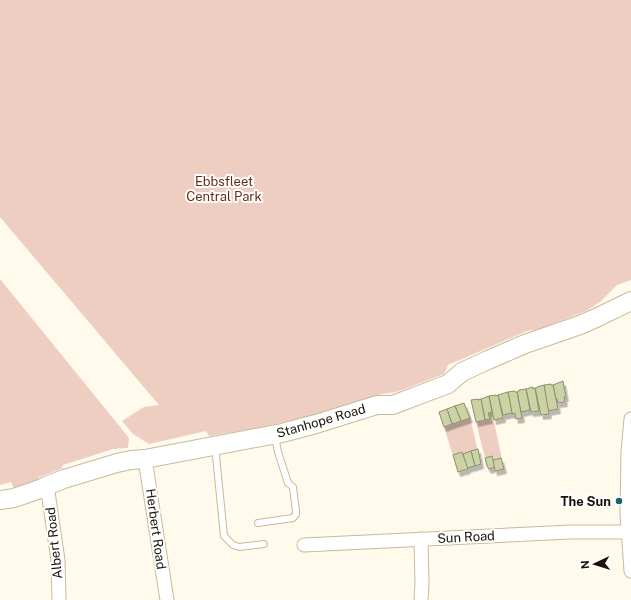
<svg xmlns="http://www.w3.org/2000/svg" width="631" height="600" font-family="'Public Sans',sans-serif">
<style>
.green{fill:#eecec1}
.building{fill:#cbd3a4;stroke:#8a906f;filter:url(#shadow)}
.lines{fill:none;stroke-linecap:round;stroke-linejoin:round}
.service-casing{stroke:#c6bb9a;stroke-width:8}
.minor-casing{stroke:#c6bb9a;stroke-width:15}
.secondary-casing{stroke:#c6bb9a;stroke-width:20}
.service{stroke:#fff;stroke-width:6}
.minor{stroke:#fff;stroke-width:13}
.secondary{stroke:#fff;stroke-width:18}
.poi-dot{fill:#17626f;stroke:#fff;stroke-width:1.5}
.labels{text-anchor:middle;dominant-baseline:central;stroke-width:4;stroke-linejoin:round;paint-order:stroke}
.park-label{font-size:13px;fill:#692e12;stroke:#fff}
.street-label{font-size:13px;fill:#191408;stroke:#fff}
.poi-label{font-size:13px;font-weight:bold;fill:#191408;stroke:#fff;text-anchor:end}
</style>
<defs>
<filter id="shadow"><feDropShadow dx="2.5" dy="4.5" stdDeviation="0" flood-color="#0004"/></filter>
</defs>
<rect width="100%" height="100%" fill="#fffaec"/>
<g class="green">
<path d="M0,0h631v280l-14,5 -17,17 -14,9 -46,18 -13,2 -79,34 -4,9 -47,18 -15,2 -68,21 -56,13 -49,8 -3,-5 -57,13 -16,-10 -11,-13 22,-14 15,-2 -159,-188z"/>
<path d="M0,279l129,159 -1,10 -15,1 -50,16 -2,4 -22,8 -4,5 -21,7 -3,-7 -11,3z"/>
<path d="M492,412l12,57 -9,-2 -6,2 -2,-3 -11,-44 13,-3 -1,-6z"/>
<path d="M470,418l11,46 -23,8 -14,-45z"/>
</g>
<g class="building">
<path d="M563,381l3,16h-2l1,5 -7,1 -1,-4h-1l-3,-14z"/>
<path d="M551,384v1h2l5,24 -10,2 -4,-26z"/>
<path d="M544,385l5,29 -8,1 -6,-27h2v-1z"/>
<path d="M533,387v2l2,-1 4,23 -8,1 -5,-23z"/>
<path d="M526,389l4,21 -9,2 -4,-20 2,-1v-1z"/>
<path d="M515,391v1h2l5,26 -6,1 -1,-6 -3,1 -4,-22z"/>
<path d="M508,392l4,21 -9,2 -5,-20z"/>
<path d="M496,395l1,1 1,-1 5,23 -9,2 -5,-24z"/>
<path d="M489,396l3,16 -4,1 2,6 -5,1 -4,-21z"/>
<path d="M478,399v1l3,-1 4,21 -9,2 -5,-22z"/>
<path d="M464,403l6,15 -9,3 -6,-15z"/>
<path d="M455,406l6,15 -9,3 -5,-15z"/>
<path d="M447,409l5,15 -8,3 -5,-15z"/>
<path d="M478,449l3,15 -6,2 -4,-15z"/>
<path d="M471,451l4,15 -8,2 -4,-14z"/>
<path d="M462,452l6,17 -10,3 -5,-17z"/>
<path d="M492,456l3,11 -6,2 -2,-3 -2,-8z"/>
<path d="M501,458l3,11 -9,2 -2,-11z"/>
</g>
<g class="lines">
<defs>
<g id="service">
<path d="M215,446l9,90 9,9 6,2 25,-3"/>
<path d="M258,523l35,-5 3,-4v-3l-3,-24 -5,-4 -10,-31 -3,-16"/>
</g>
<g id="minor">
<path d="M631,419l-3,33 -1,62 4,57"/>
<path d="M145,459l22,141"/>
<path d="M47,485l11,75 1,40"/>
<path d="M421,539l1,45 -1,16"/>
<path d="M304,545l267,-13h57"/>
</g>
<path id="secondary" d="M0,500l14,-2 26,-9 6,-3 18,-7 53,-16 14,-3 14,-1 137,-26 34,-9 61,-19h16l5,-2 50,-19 14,-12 26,-12 37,-16 55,-19 16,-7 35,-17"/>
</defs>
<use href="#service" class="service-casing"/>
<use href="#minor" class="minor-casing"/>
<use href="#secondary" class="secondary-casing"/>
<use href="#service" class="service"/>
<use href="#minor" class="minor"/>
<use href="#secondary" class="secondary"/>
</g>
<circle class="poi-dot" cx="619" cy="501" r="4"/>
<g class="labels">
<g class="park-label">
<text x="224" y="181">Ebbsfleet<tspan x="224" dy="15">Central Park</tspan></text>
</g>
<g class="street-label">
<text transform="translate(321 421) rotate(-16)">Stanhope Road</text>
<text transform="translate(156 529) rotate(82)">Herbert Road</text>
<text transform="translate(466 537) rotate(-3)">Sun Road</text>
<text transform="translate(54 543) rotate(-96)">Albert Road</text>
</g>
<g class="poi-label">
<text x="611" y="501">The Sun</text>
</g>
</g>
<g transform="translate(595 564) rotate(266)" stroke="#ffffff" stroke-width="3" paint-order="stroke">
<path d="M0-3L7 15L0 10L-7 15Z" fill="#191408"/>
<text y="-6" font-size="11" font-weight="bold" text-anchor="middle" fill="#191408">N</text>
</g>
</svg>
